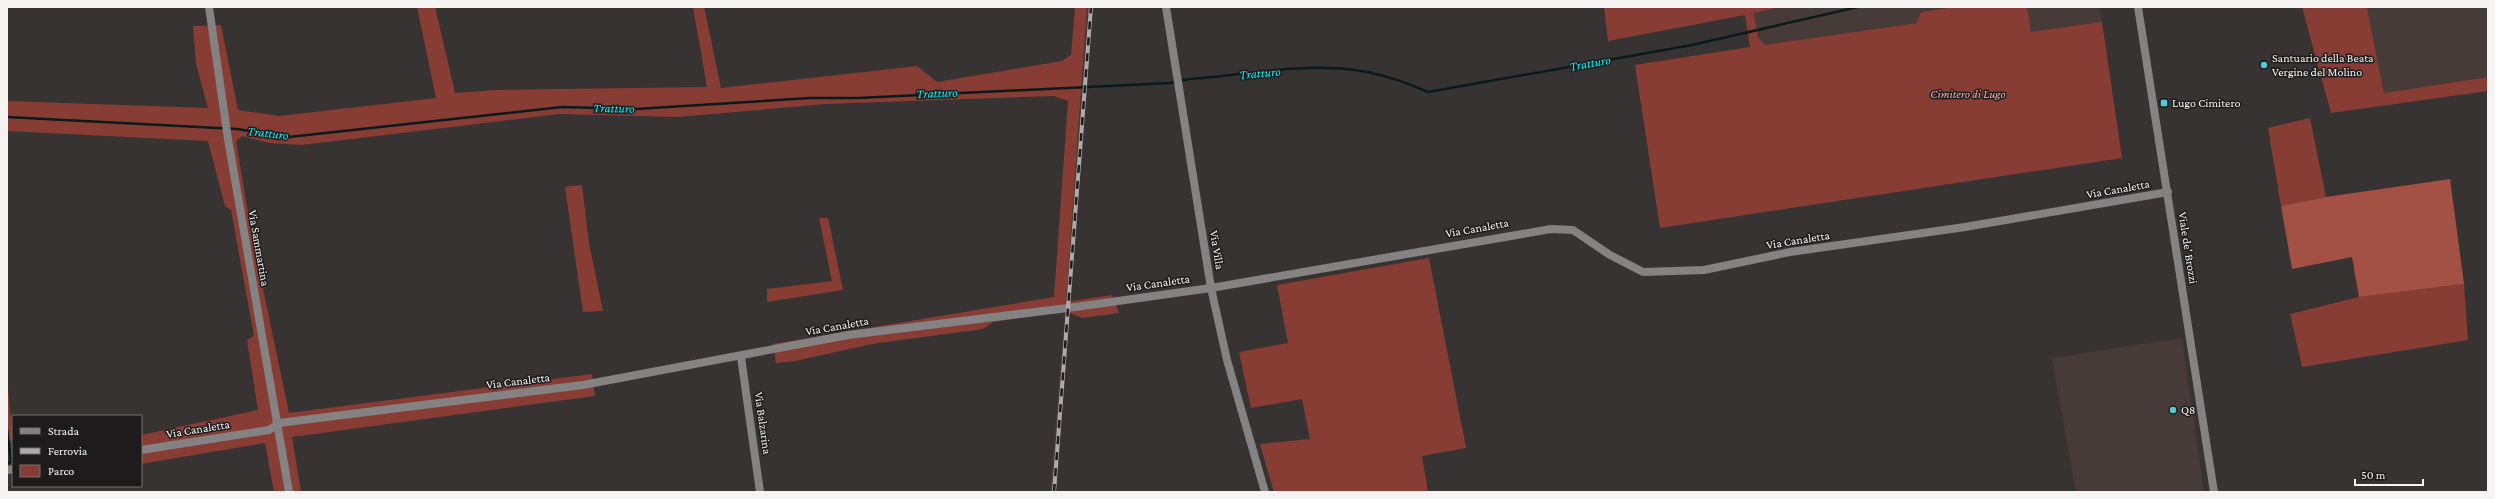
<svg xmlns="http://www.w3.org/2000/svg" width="2495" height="499" font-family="'Crimson Pro',serif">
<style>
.built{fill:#463b39}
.green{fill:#873d33}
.forest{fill:#a45145}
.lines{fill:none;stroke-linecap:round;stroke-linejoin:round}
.stream{stroke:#0a1b1c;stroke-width:2.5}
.minor{stroke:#848282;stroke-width:8}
.tertiary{stroke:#848282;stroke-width:8}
.rail-casing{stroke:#adaaa9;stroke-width:4}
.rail{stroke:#1d1b1b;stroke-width:2.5;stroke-dasharray:8;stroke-linecap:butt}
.poi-dot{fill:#51ccd4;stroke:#1d1b1b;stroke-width:1.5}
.labels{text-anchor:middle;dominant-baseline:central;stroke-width:3;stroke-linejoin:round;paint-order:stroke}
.poi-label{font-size:12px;fill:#f6f4f3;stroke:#1d1b1b;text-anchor:start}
.park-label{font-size:12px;font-style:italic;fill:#f3ada1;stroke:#1d1b1b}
.street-label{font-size:12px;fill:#f6f4f3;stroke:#1d1b1b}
.water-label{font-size:13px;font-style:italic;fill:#19e9f5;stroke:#1d1b1b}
</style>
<rect width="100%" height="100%" fill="#373332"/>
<g class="built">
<path d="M1087,7h5l-22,295 -4,1z"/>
<path d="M1782,7h172l-33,5 -4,11 -152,22 -7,-8 -4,-24z"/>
<path d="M2027,7h72l3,15 -71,11z"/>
<path d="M2367,7h121v70l-104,16z"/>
<path d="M1065,311h4l-13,181h-6z"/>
<path d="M2182,338l22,154h-128l-24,-134z"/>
</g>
<g class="green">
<path d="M417,7h18l20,86 41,-3 211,-3 -14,-80h11l17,81 196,-22 20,16 125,-21 9,-6 4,-48h12l-21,295 46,-7 7,18 -37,5 -17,-7 -72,11 -10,7 -111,15 -77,17 -19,2 -3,-19 281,-47 14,-196 -14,-5 -229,8 -147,13 -119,-3 -257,31 -33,-2 -27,-7 -6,5 15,90 38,182 303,-39 3,22 -303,41 9,55h-27l-9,-49 -124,21v-29l117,-25 -11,-70 7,-4 -23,-126 -6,-4 -17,-65 -201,-10v-30l201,7 -12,-44 -3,-38 28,-1 17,85 41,6 157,-18z"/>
<path d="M1604,7h178l-28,6 4,24 7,8 152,-22 4,-11 33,-5h73l4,25 71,-10 20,136 -462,70 -25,-163 115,-18 -5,-32 -137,26z"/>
<path d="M2302,7h65l17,86 104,-16v14l-157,22z"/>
<path d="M2310,118l16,79 -45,9 -13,-78z"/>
<path d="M582,185l7,58 14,68 -20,1 -18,-125z"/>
<path d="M819,218h9l15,72 -76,12v-13l65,-8z"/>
<path d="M1429,258l37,190 -44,8 6,36h-154l-14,-48 50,-5 -8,-40 -51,9 -12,-56 49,-9 -11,-58z"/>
<path d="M2464,284l4,56 -166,27 -12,-53 69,-17z"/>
<path d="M7,378l6,63 -6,1z"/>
</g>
<path class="forest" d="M2450,179l14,105 -105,13 -7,-40 -60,12 -11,-63 45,-9z"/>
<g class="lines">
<g class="stream">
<path d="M7,117l230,12 52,8 273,-30 74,2 174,-11h48l312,-15 19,-4c54,-4 111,-16 165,-9 25,3 51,12 74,22l264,-47 166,-38"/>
<path d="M7,430l4,32 -3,1"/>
</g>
<g class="minor">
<path d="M209,7l19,132 61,353"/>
<path d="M741,357l19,135"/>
<path d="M141,450l128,-20 10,-7 304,-38 265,-50 220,-27 143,-20 340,-59 22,1 37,25 33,17 61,-2 86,-18 175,-25 203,-35"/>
<path d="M7,470l6,-1"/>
</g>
<g class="tertiary">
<path d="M1166,7l45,281 16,72 38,132"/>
<path d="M2138,7l76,485"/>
</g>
<defs>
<path id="rail" d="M1054,492l37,-485"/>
</defs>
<use href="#rail" class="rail-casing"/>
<use href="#rail" class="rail"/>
</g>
<g class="poi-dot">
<circle cx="2264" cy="65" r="4"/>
<rect x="2160" y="99" width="8" height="8" rx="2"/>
<circle cx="2173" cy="410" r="4"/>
</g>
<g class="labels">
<g class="poi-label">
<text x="2272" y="58">Santuario della Beata<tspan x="2272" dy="14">Vergine del Molino</tspan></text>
<text x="2172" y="103">Lugo Cimitero</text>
<text x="2181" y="410">Q8</text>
</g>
<g class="park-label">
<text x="1968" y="94">Cimitero di Lugo</text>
</g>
<g class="street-label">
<text transform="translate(2118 189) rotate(-10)">Via Canaletta</text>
<text transform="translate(1477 228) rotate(-10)">Via Canaletta</text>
<text transform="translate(1798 240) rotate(-9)">Via Canaletta</text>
<text transform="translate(259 248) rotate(80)">Via Sammartina</text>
<text transform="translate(2188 248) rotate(81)">Viale de' Brozzi</text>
<text transform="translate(1217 250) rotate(81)">Via Villa</text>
<text transform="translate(1158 283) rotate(-8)">Via Canaletta</text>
<text transform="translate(837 326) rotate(-10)">Via Canaletta</text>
<text transform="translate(518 381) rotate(-7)">Via Canaletta</text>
<text transform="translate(763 423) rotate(82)">Via Balzarina</text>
<text transform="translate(198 429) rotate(-9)">Via Canaletta</text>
</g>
<g class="water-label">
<text transform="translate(1590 63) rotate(-10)">Tratturo</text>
<text transform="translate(1260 73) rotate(-5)">Tratturo</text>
<text transform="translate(937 93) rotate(-2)">Tratturo</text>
<text transform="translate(614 108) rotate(1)">Tratturo</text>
<text transform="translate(268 133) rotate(7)">Tratturo</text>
</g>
</g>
<rect width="2495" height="499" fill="none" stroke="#f6f4f3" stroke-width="16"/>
<rect x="12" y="415" width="130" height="72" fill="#1d1b1b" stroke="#747271"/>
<rect x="20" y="428" width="20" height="6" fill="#848282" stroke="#747271"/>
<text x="48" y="435" font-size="12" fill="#f6f4f3">Strada</text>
<rect x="20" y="448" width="20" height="6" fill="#adaaa9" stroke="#747271"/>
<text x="48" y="455" font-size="12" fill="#f6f4f3">Ferrovia</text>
<rect x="20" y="465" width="20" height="12" fill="#873d33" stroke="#747271"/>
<text x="48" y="475" font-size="12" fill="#f6f4f3">Parco</text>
<path d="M2355 479v6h68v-6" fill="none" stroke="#f6f4f3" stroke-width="2"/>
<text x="2361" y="479" font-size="12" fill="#f6f4f3" stroke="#1d1b1b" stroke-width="3" paint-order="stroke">50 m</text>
</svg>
